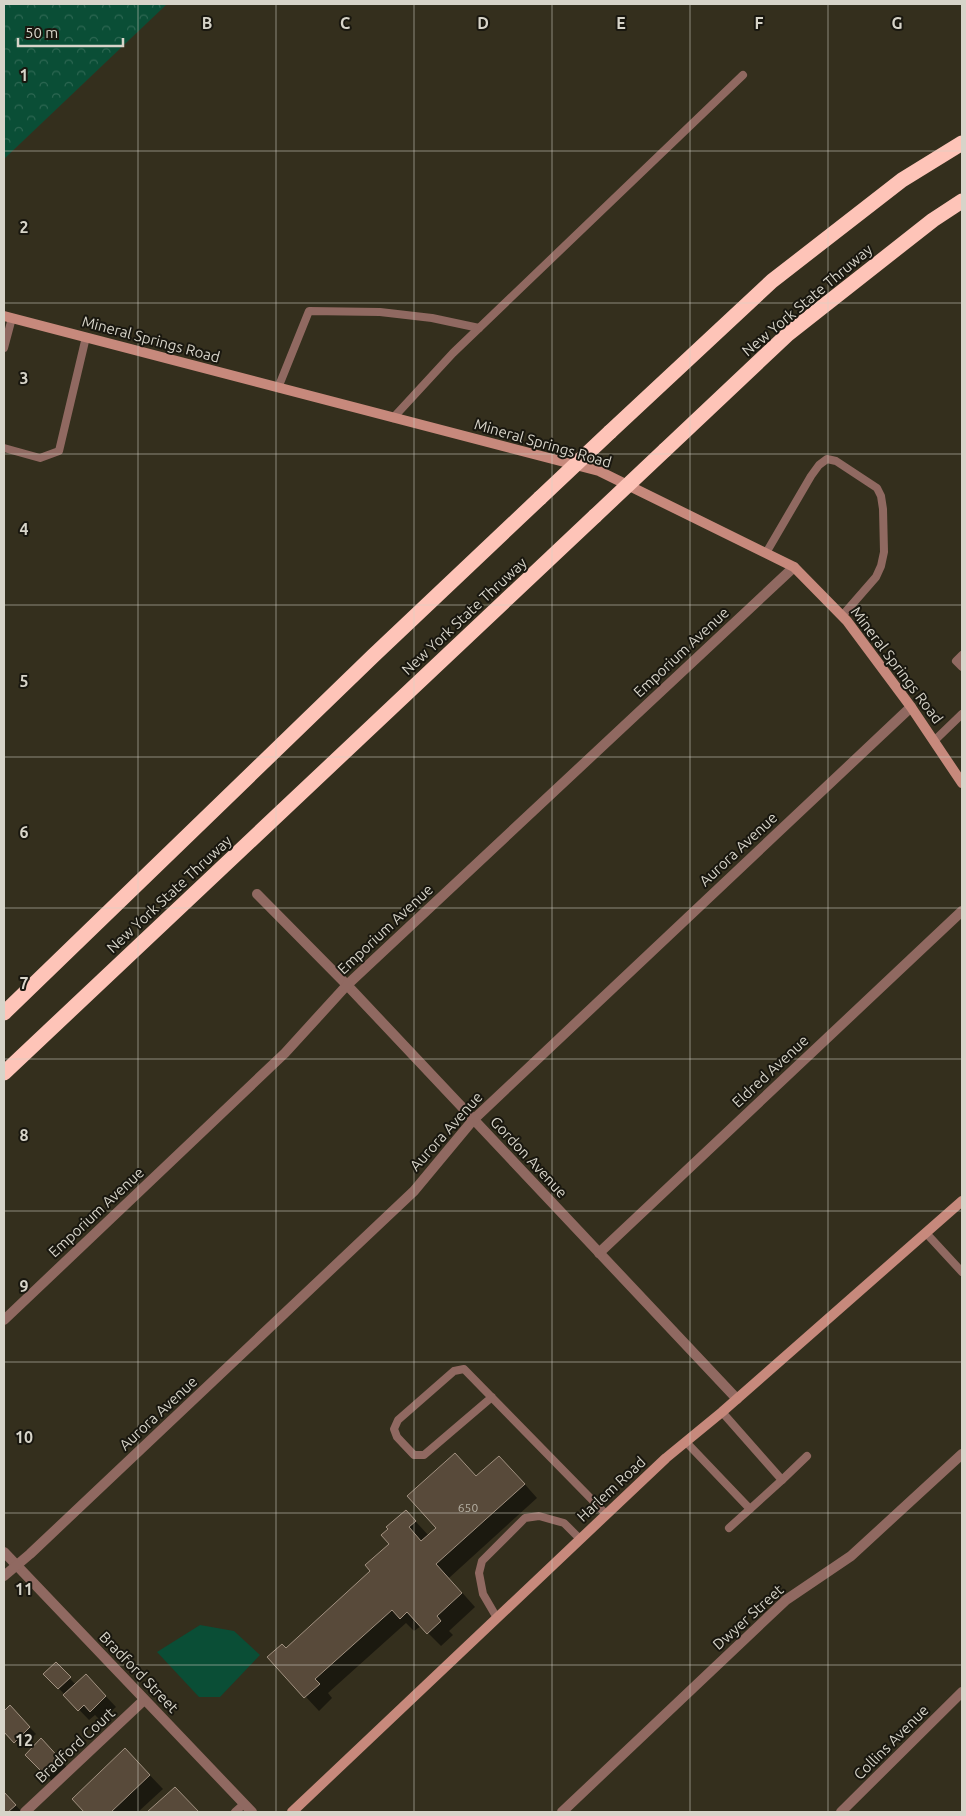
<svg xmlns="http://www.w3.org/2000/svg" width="966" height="1816" font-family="Ubuntu,sans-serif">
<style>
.grass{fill:#0a4e36}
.forest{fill:url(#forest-crowns)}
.shadow{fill:#0007}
.building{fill:#584a3a;stroke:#a19180}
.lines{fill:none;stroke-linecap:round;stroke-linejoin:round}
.lane{stroke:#906961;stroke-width:8}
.street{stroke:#906961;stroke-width:10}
.secondary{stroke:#c7897c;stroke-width:10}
.highway{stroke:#fec4b8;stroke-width:15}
.highway-bridge{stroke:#fec4b8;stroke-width:15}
.grid{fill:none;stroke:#d7d4c9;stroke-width:1;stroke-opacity:0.55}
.labels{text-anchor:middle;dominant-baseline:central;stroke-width:4;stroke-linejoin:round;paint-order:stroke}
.number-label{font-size:12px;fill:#b7b2a5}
.street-label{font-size:15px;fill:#d7d4c9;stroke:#19170f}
.grid-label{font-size:16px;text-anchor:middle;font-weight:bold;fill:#d7d4c9;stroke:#19170f;stroke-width:4;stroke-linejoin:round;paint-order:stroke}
</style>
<defs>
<pattern id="forest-crowns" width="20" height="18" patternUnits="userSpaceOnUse" patternTransform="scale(1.25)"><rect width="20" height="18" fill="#0a4e36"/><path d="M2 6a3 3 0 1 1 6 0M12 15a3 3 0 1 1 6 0" fill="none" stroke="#2d6752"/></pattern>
</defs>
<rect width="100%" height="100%" fill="#342f1d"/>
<path class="grass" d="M200,1625l34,6 26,24 -40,42h-21l-42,-45z"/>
<path class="forest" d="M4,4h163l-163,155z"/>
<g class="shadow">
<path d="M513,1471l24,27 -88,80 26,29 -26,24 4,4 -12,11 -20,-20 -7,5 -8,-8 -78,70 4,5 -13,13 -50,-54 17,-8 86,-78 19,-27 15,-33 23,25 8,-8 40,-51z"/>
<path d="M56,1664l20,21 20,1 20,21 -15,14 -6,-6 -6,5 -44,-46z"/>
<path d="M10,1707l26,27 -15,14 -17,-18v-17z"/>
<path d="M41,1740l27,28 -15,14 -26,-27z"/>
<path d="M139,1764l24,25 -25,23h-52l-13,-13z"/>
<path d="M4,1793l18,19h-18z"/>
</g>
<g class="building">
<path d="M455,1453l21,23 23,-20 26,28 -89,80 26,29 -25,23 4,5 -14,13 -20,-22 -7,7 -8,-9 -77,69 5,5 -16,14 -37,-41 15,-13 4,4 84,-77 -5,-6 24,-21 -8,-9 7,-6 -2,-2 20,-17 10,11 -7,6 12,14 15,-13 -29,-32z"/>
<path d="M56,1662l15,15 -13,12 -15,-15z"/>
<path d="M86,1674l20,22 -16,16 -6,-7 -6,6 -15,-16z"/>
<path d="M10,1705l20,22 -16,16 -10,-11v-21z"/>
<path d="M41,1738l21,23 -16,15 -21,-21z"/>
<path d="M125,1748l25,27 -39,37h-27l-12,-13z"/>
<path d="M175,1787l24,25h-52z"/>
<path d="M4,1792l12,13 -8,7h-4z"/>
</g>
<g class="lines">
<g class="lane">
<path d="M4,348l8,-30"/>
<path d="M278,388l31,-77 71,1 52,6 47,10"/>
<path d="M393,418l60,-65 290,-278"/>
<path d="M4,448l36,10 19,-7 27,-114"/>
<path d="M766,553l45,-77 8,-11 8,-6 9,2 41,27 4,8 2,13 1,43 -3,14 -5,11 -34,39"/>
<path d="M962,655l-6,6 6,6"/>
<path d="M934,741l28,-27"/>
<path d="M926,1233l36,39"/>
<path d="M492,1397l-68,58h-10l-17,-18 -3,-8 4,-9 56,-49 10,-2 142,145"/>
<path d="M722,1412l60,68 -53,48"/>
<path d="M686,1442l64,67"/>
<path d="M782,1480l25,-24"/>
<path d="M497,1618l-14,-24 -4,-21 3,-12 43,-43 14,-2 25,7 16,16"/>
<path d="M235,1812l9,-8"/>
</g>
<g class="street">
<path d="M257,894l90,91 390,414"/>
<path d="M599,1253l363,-342"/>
<path d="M4,1320l281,-267 62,-68 447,-418"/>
<path d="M4,1552l248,260"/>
<path d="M4,1576l26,-22 384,-363 59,-71 438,-413"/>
<path d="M25,1812l119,-112"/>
<path d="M562,1812l224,-212 65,-44 111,-102"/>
<path d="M841,1812l121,-120"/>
</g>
<g class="secondary">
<path d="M4,316l595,155 195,96 53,54 64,86 51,76"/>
<path d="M292,1812l374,-354 56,-46 240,-211"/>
</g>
<g class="highway">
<path d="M610,432l162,-151 130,-101 60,-37"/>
<path d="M665,450l123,-116 145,-114 29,-19"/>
<path d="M4,1013l369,-357 167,-158"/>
<path d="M4,1073l591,-557"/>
</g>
<g class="highway-bridge">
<path d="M540,498l70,-66"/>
<path d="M595,516l70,-66"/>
</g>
</g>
<path class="grid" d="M138,4v1808M276,4v1808M414,4v1808M552,4v1808M690,4v1808M828,4v1808M4,151h958M4,303h958M4,454h958M4,605h958M4,757h958M4,908h958M4,1059h958M4,1211h958M4,1362h958M4,1513h958M4,1665h958"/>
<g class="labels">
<g class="number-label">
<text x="468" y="1507">650</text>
</g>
<g class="street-label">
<text transform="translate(807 300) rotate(-40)">New York State Thruway</text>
<text transform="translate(151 339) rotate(15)">Mineral Springs Road</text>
<text transform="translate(543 443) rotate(16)">Mineral Springs Road</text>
<text transform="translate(464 616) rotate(-43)">New York State Thruway</text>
<text transform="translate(681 652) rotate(-43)">Emporium Avenue</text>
<text transform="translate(897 665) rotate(53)">Mineral Springs Road</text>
<text transform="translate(738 849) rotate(-43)">Aurora Avenue</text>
<text transform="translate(169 894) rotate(-43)">New York State Thruway</text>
<text transform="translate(385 929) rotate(-43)">Emporium Avenue</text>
<text transform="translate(770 1071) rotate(-43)">Eldred Avenue</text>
<text transform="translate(446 1131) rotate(-48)">Aurora Avenue</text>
<text transform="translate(529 1157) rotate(47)">Gordon Avenue</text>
<text transform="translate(96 1212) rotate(-43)">Emporium Avenue</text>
<text transform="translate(158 1413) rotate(-43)">Aurora Avenue</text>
<text transform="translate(611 1489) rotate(-43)">Harlem Road</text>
<text transform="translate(748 1617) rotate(-42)">Dwyer Street</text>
<text transform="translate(139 1672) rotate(46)">Bradford Street</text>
<text transform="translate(891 1742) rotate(-45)">Collins Avenue</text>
<text transform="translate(75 1745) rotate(-43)">Bradford Court</text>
</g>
</g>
<g class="grid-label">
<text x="207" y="29">B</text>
<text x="345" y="29">C</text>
<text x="483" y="29">D</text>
<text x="621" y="29">E</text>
<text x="759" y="29">F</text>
<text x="897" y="29">G</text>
<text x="24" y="81">1</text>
<text x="24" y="233">2</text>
<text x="24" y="384">3</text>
<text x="24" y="535">4</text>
<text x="24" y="687">5</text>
<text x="24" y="838">6</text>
<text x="24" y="989">7</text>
<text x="24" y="1141">8</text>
<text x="24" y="1292">9</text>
<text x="24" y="1443">10</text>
<text x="24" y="1595">11</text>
<text x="24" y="1746">12</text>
</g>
<rect width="966" height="1816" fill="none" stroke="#d7d4c9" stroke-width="10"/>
<path d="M18 38v8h105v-8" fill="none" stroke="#d7d4c9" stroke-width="2.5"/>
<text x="25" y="38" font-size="15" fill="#d7d4c9" stroke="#19170f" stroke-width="4" paint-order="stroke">50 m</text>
</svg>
